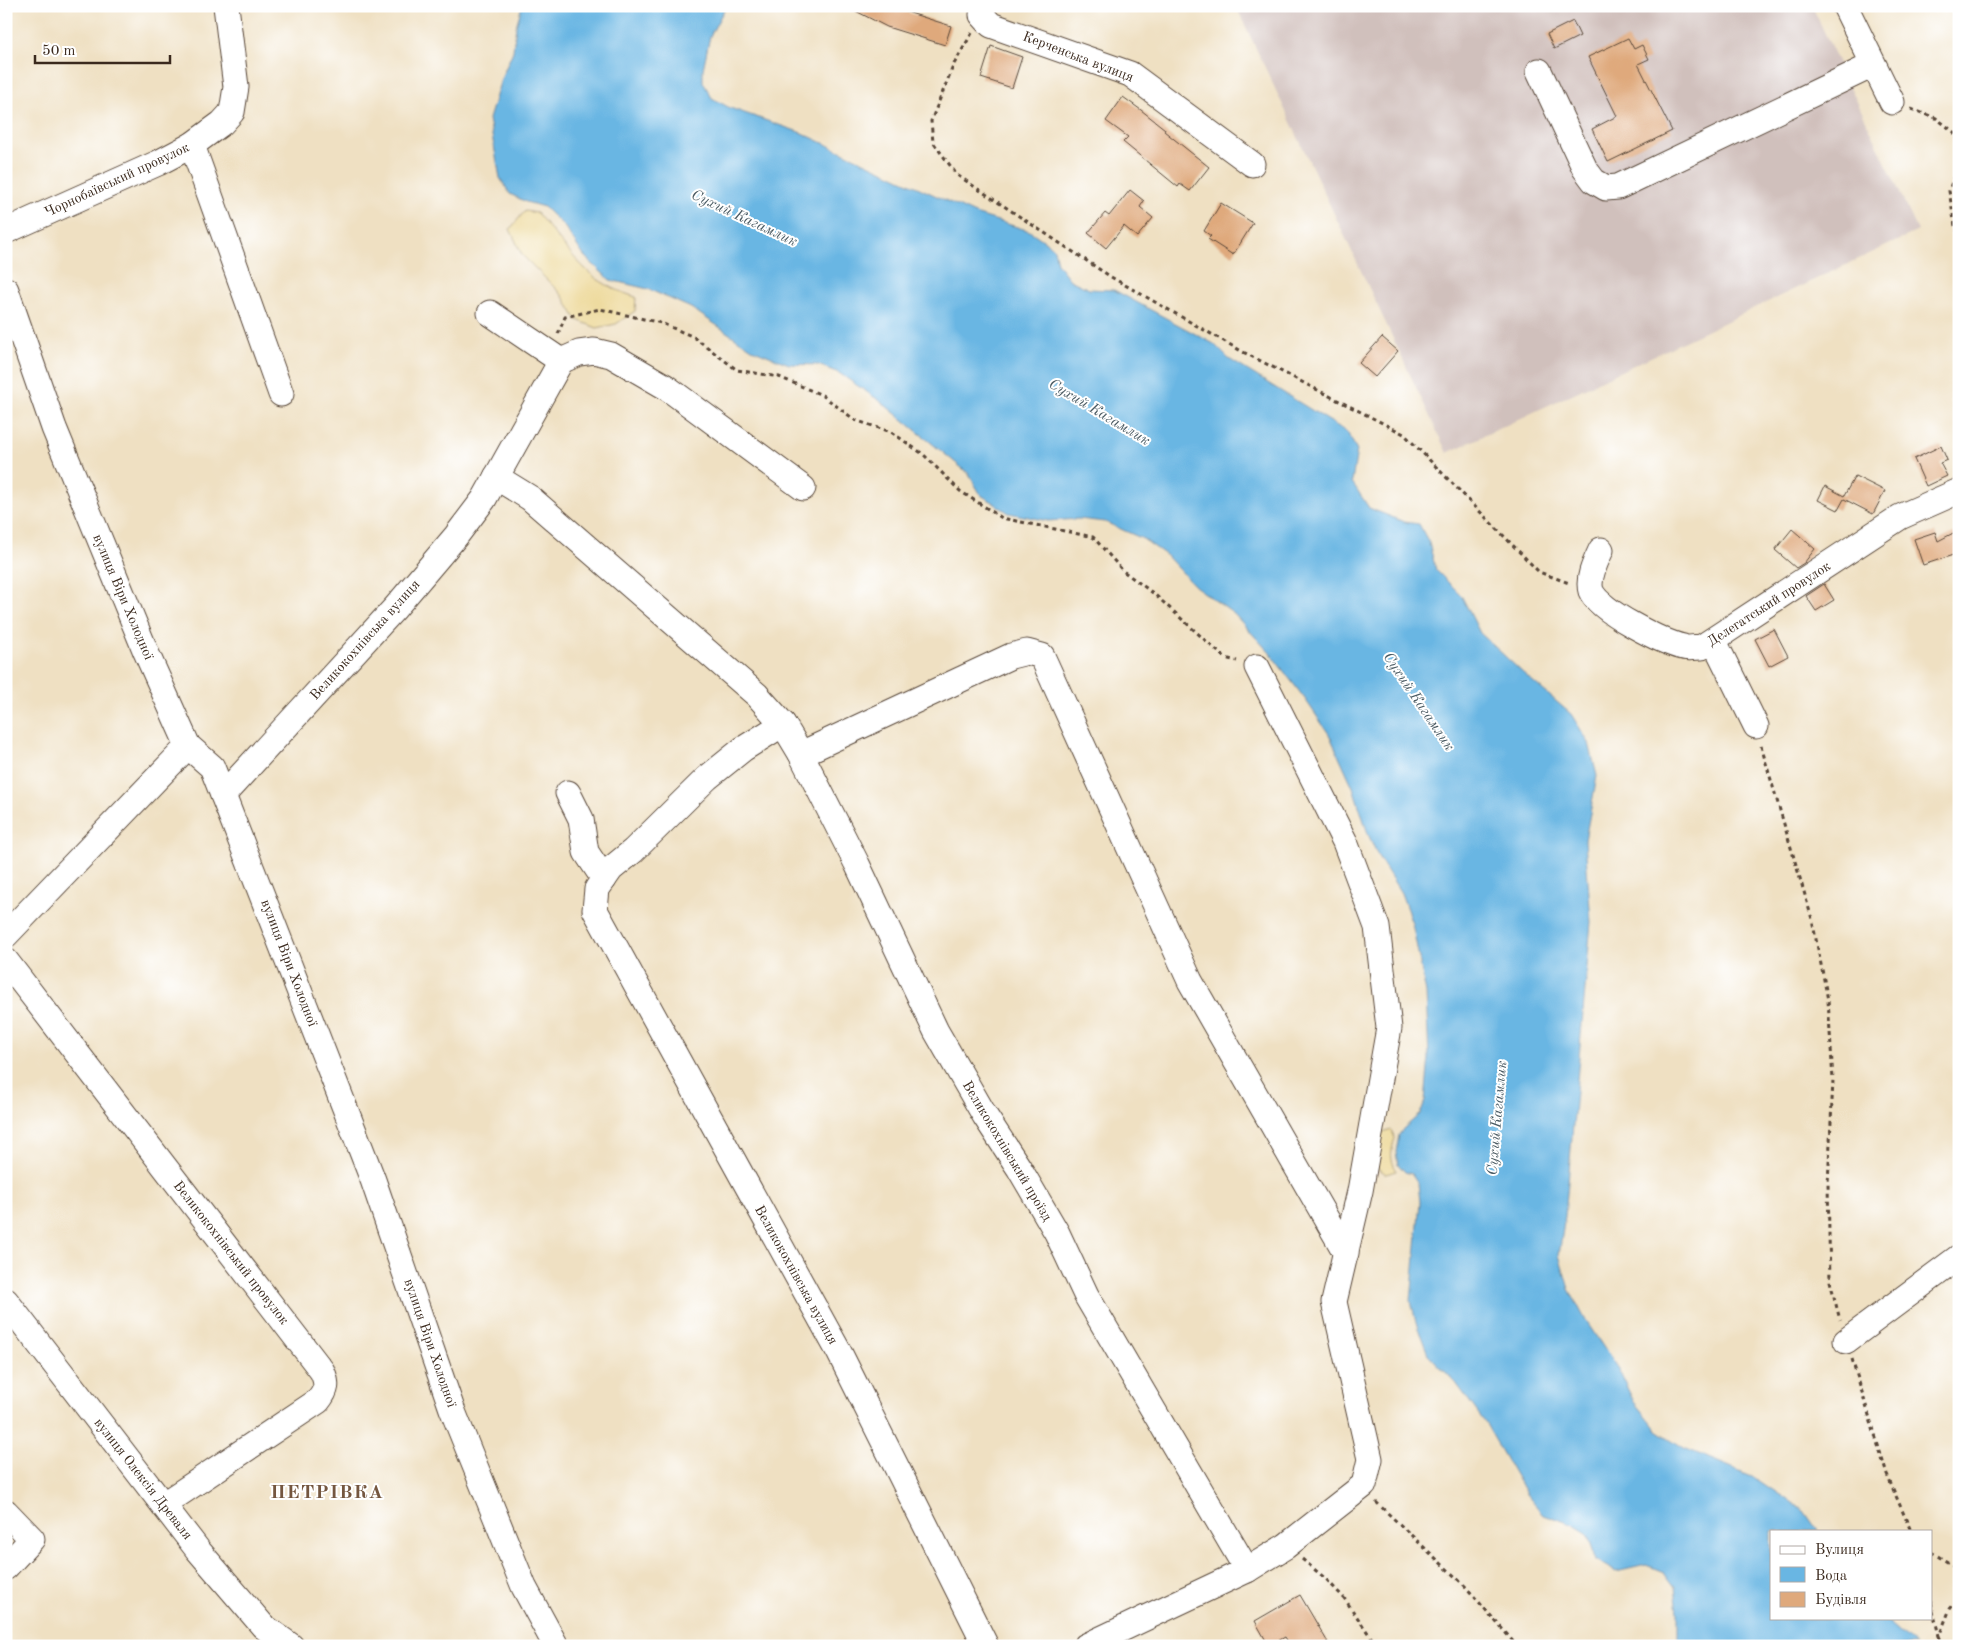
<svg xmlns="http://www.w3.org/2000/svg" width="1965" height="1652" font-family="'Old Standard TT',serif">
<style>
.industrial{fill:#d0c0bc}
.sand{fill:#eeda9e;stroke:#94825e}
.water{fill:#69b6e3;stroke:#527080}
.building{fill:#dfa97c}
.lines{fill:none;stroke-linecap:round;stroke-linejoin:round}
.minor-casing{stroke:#564537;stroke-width:27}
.path{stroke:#564537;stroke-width:3;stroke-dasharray:4 4;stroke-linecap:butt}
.minor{stroke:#fff;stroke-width:25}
.labels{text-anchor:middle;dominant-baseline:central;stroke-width:4;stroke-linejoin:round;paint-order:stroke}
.street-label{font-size:14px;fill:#3b2a1e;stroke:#fff}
.water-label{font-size:15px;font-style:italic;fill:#4b5b63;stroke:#fff}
.district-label{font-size:19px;font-weight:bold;letter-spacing:1px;fill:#74563f;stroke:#fff}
</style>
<rect width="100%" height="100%" fill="#fff"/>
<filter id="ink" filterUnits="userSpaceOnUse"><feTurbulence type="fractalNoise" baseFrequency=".02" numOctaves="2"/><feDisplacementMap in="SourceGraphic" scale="10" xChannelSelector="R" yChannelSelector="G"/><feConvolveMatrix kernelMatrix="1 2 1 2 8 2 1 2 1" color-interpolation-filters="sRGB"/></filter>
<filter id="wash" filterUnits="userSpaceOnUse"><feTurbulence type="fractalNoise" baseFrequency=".0096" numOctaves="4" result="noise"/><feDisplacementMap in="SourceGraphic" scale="20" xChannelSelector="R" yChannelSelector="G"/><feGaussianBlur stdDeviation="1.12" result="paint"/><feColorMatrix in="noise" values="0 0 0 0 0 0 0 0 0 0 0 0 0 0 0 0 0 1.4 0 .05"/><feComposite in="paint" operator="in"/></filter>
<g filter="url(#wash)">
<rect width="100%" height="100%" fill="#efe0c2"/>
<path class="industrial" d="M1236,6h576l106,225 -471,222z"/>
<g class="sand">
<path d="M525,211l12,2c17,20 40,51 60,66 12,8 25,14 39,18l-1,14 -19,13 -19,4 -20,-8 -15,-25 -40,-40 -12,-26z"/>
<path d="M1391,1130l4,8c-4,13 -6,21 2,33l-11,3 -14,-10 8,-30z"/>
</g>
<path class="water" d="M522,6h204l-16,30 -7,33v13l9,16 18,10 72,25 173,81 55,17 16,11 8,7 3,14 13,17 19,9 25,1 100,54 15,15 118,73 10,18 -5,32 17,26 35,14 15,2 10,19 7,27 25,25 19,38 43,40 48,41 18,29 8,33 -12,64 6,82 -26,294 -6,39 10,34 17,32 32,48 16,33 23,28 27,18 68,28 52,35 14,20h-47v87h113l32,28h-238v-33l-3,-26 -11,-15 -18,-7 -30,7 -19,-11 -10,-28 -13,-8 -31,-11 -17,-20 -40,-70 -30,-41 -28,-29 -12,-31 -5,-23 9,-98 -2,-19 -6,-9 -7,-2 -7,-8 -2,-12 3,-17 4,-6 17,-15 5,-13 4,-44 -3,-64 -14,-70 -11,-30 -22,-35 -11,-24 -15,-47 -24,-53 -24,-35 -35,-46 -36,-39 -39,-28 -29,-31 -23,-16 -38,-17 -26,-3 -31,2 -39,-8 -28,-18 -13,-22 -88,-72 -41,-28 -21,-8 -29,-1 -37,-15 -61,-41 -43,-19 -38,-9 -26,-24 -20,-30 -20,-19 -18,-5 -16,-8 -10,-16 -11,-59 12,-40 12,-28 3,-25z"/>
<g id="blocks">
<g class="building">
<path d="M846,6h42l63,20 -6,19 -58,-18z"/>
<path d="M1573,21l7,15 -26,13 -7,-15z"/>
<path d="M1628,38l6,11 8,-4 7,14 -11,5 34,67 -64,31 -16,-33 25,-13 -29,-59z"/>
<path d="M991,46l31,11 -10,31 -31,-10z"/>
<path d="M1123,97l18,13 24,19 -1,2 45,36 -19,24 -10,-7 -2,3 -55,-45 5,-5 -22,-16z"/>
<path d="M1130,190l14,11 -4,6 13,11 -16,19 -13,-11 -18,22 -18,-15 17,-20 4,3z"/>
<path d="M1221,203l32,20 -20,32 -25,-16 3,-3 -7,-5z"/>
<path d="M1382,337l16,14 -23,26 -16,-14z"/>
<path d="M1941,446l6,14 -7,3 7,13 -21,10 -12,-27z"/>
<path d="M1855,476l30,15 -12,23 -29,-15 -6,11 -20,-10 7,-14 19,10z"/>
<path d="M1792,529l23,20 -11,14 -8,5 -21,-18z"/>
<path d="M1959,530v23l-36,12 -9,-26 21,-7 3,9z"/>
<path d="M1824,584l10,16 -18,11 -10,-15z"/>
<path d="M1774,629l14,27 -19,10 -14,-27z"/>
<path d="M1300,1595l30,51h-39l-6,-9 -16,9 -14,-25z"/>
</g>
</g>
</g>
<g filter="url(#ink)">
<use href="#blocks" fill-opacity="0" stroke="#564537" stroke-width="1"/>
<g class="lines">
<defs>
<g id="minor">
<path d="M983,6l-1,9 9,10 139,49 122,90"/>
<path d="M1845,6l47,96"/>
<path d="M1539,71l46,98 9,12 12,7 12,-1 255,-122"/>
<path d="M192,145l89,249"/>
<path d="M6,231l152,-68 34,-18 30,-22 10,-11 4,-25 -10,-81"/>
<path d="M6,290l48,138 92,224 42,94 24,21 161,413 79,229 72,178 32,59"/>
<path d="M490,313l71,48"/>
<path d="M561,361l18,-8 15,-2 17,4 55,32 137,101"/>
<path d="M496,477l34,21 227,197 26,29 18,30 56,110 79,167 49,85 34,52 38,65 29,62 161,275"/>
<path d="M1601,550c-5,11 -14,28 -10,41 8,20 71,51 92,56 5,2 13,0 19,0l198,-130 59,-26"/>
<path d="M1714,641l42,85"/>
<path d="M783,724l-40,25 -36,29 -74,73 -22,18 -14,20 -2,21 244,442 147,294"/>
<path d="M801,754l210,-98 16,-4 15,4 148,325 156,272"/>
<path d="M568,793l13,26 5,33 18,27"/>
<path d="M223,795l172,-187 61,-72 28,-37 77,-138"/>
<path d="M6,935l182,-189"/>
<path d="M6,961l316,410c6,13 5,19 -4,30l-154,103"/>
<path d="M6,1301l192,249 65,76 28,20"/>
<path d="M1846,1341l113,-84"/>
<path d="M6,1512l26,27 -26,28"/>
<path d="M1086,1646l161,-76 39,-24 78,-61 6,-26 -36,-157 26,-111 29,-163 -12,-101 -32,-85 -88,-175"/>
</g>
</defs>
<use href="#minor" class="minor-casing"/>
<g class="path">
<path d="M972,33l-18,31 -23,57 2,21 24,33 154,102 132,75 161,82 135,138 30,11"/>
<path d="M1911,109l25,9 18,14 5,12"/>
<path d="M1959,160l-10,31 6,35 4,8"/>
<path d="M558,334l7,-17 35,-8 61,14 33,14 43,33 42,7 43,18 33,25 36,12 32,22 37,37 42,27 91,19 30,34 30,22 72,65 12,3"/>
<path d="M1761,746l51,173 16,81 5,80 -5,104 2,97 10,39"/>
<path d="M1852,1359l35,116 24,56"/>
<path d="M1376,1502l89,84 52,60"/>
<path d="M1931,1552l28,17"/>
<path d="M1302,1559l24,20 18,19 33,48"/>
<path d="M1931,1602l8,34"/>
<path d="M1944,1646l-5,-10 11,-27 9,-11"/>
</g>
<use href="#minor" class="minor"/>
</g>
</g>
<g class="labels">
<g class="street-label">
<text transform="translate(1078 57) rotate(21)">Керченська вулиця</text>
<text transform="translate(117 180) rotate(-25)">Чорнобаївський провулок</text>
<text transform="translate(123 597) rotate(67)">вулиця Віри Холодної</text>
<text transform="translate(1769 604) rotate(-33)">Делегатський провулок</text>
<text transform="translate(365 640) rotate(-48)">Великокохнівська вулиця</text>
<text transform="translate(289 963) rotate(69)">вулиця Віри Холодної</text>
<text transform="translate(1007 1151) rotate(59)">Великокохнівський проїзд</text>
<text transform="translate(231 1253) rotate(52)">Великокохнівський провулок</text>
<text transform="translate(796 1275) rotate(61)">Великокохнівська вулиця</text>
<text transform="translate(430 1343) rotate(71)">вулиця Віри Холодної</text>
<text transform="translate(143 1479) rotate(52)">вулиця Олексія Древаля</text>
</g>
<g class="water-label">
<text transform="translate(744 219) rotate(25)">Сухий Кагамлик</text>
<text transform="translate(1099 413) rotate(31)">Сухий Кагамлик</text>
<text transform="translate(1418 702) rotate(56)">Сухий Кагамлик</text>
<text transform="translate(1498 1118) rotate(-85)">Сухий Кагамлик</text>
</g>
<g class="district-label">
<text x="327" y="1493">ПЕТРІВКА</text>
</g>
</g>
<rect width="1965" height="1652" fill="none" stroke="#fff" stroke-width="25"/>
<rect x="1770" y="1530" width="162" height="90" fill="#ffffff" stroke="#b1aaa5"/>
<rect x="1780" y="1546" width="25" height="8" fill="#ffffff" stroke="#b1aaa5"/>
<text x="1815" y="1554" font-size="15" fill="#3b2a1e">Вулиця</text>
<rect x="1780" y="1567" width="25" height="15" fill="#69b6e3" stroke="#b1aaa5"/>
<text x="1815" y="1580" font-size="15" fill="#3b2a1e">Вода</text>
<rect x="1780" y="1592" width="25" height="15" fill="#dfa97c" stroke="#b1aaa5"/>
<text x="1815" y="1604" font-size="15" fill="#3b2a1e">Будівля</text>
<path d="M35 55v8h135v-8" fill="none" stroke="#3b2a1e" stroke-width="2.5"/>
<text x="42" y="55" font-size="15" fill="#3b2a1e" stroke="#ffffff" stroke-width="4" paint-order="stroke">50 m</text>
</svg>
